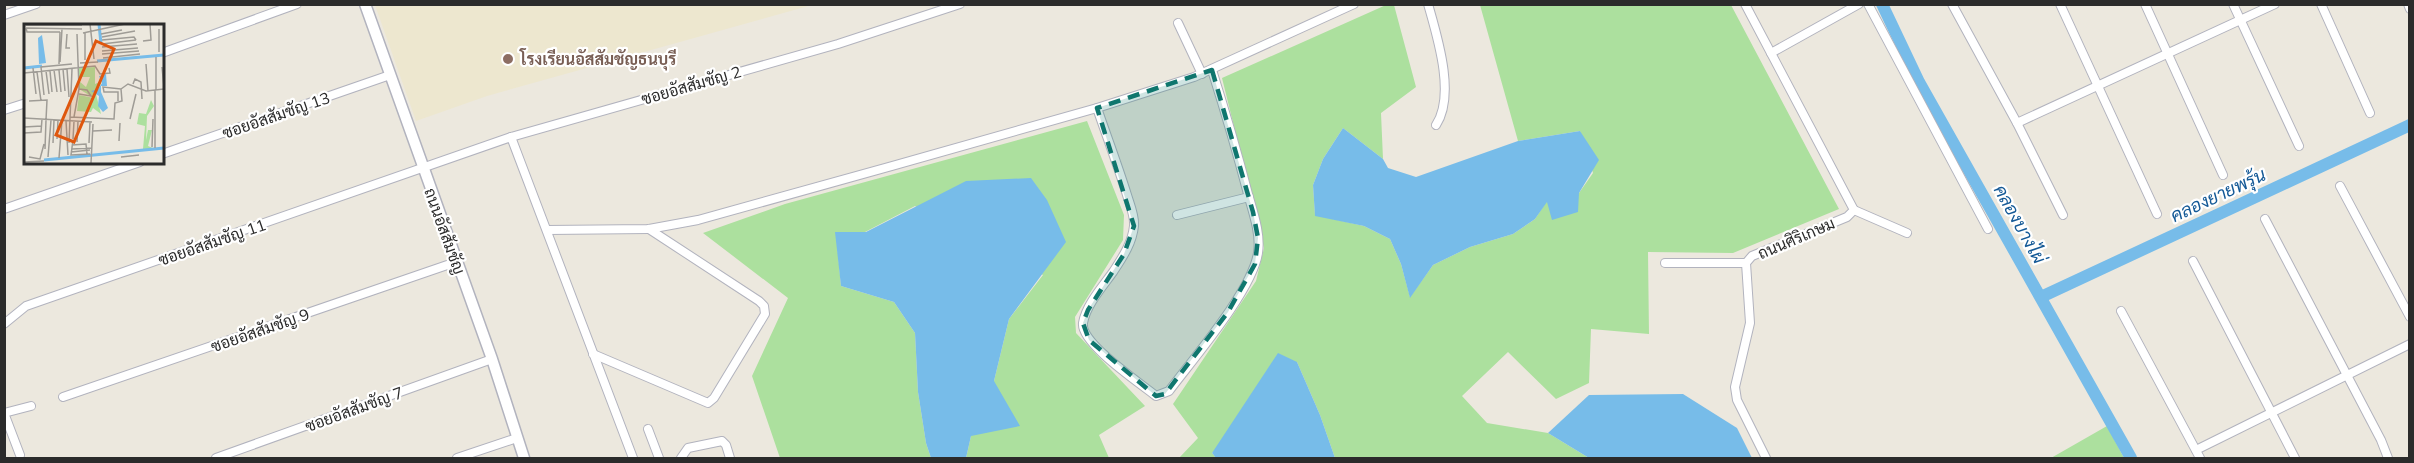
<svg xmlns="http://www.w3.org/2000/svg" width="2414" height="463" font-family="Mulish,Sarabun,sans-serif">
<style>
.education{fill:#ede7cf}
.green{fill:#ace09e}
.water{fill:#77bce9}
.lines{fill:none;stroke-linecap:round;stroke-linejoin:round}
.canal{stroke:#77bce9;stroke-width:12}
.minor-casing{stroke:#b2b3be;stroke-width:10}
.tertiary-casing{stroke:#b2b3be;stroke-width:13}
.minor{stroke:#fff;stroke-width:8}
.tertiary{stroke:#fff;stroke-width:10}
.marked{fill:#0f766e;fill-opacity:0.2;stroke:#0f766e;stroke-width:4.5;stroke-dasharray:12 8;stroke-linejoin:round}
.education-dot{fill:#8d6e63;stroke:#fff;stroke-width:2}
.labels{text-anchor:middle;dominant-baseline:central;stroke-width:4.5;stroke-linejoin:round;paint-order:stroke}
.education-label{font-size:16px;font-weight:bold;fill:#785e54;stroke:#fff;text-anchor:start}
.street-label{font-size:16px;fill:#2b2b2b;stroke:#fff}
.water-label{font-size:18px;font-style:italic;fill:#145996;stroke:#fff}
.inset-river{fill:none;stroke:#77bce9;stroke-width:3}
.inset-road{fill:none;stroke:#9f9c96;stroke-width:1.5}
.view{fill:#df570e;fill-opacity:0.15;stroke:#df570e;stroke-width:3}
.inset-edge{fill:none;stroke:#2b2b2b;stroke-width:3}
</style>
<rect width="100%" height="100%" fill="#ece8de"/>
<path class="education" d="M375,5v-1l437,1 -325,91 -71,25z"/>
<g class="green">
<path d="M1386,5h8l22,82 -35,26 2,46 -40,-31 -20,31 -10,26 2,30 49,11 26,13 11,25 9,33 23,-32 37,-18 43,-13 22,-15 12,-18 32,-8 14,-20 -13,-42 -62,10 -38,-136h251l108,204 -106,44 -85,-1 1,82 -58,-5 -2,54 -33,16 -48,-47 -46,44 25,27 61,10 41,25h-254l-15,-43 -23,-53 -85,91 4,5h-37l19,-20 -25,-34 83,-123 8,-33 -42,-170z"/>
<path d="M1087,121l37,94 -1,25 -48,77 1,16 69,73 -46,29 10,23h-143l5,-22 23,-55 15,-62 34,-44 -128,-69 -50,26h-29l5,54 53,16 21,31 3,59 8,51 5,15h-151l-28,-82 36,-78 -85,-65 82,-29z"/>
<path d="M2107,426l17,32h-73z"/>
</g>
<g class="water">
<path d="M1343,128l40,31 5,9 28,9 102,-36 62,-10 19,29 -20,33 -1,19 -26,8 -5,-18 -12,17 -22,15 -43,13 -37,18 -23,33 -9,-34 -11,-25 -26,-13 -49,-10 -2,-31 10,-26z"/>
<path d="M1031,178l16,22 19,42 -57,77 -15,62 26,45 -49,10 -5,22h-35l-5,-15 -8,-51 -3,-59 -21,-31 -53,-16 -6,-54h31l100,-51z"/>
<path d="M1278,353l19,9 23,53 15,43h-119l-4,-5z"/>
<path d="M1683,394l54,34 15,30h-163l-41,-25 41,-38z"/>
</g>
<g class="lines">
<g class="canal">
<path d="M1882,4l37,78 212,376"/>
<path d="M2041,297l369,-172"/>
</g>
<defs>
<g id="minor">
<path d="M1428,4c9,32 28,91 8,121"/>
<path d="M1745,4l109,206 -7,7 -95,39 -6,7 4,60 -15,64 2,13 29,58"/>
<path d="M1868,4l120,225"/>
<path d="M1952,4l65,119 46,92"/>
<path d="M2060,4l97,210"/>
<path d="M2145,4l78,171"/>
<path d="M2233,4l66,142"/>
<path d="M2321,4l49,109"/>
<path d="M2408,4l2,5"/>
<path d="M4,15l32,-11"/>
<path d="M1178,23l24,51"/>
<path d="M162,53l135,-49"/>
<path d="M1771,53l88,-49"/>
<path d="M1097,108c10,29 21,58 30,87 3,10 8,21 7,31 -2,18 -12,32 -21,46 -10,14 -27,33 -30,51 -3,20 57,60 73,73l13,-5c24,-32 83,-100 89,-138 3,-19 -5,-41 -10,-59 -11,-42 -23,-83 -36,-124"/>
<path d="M4,110l22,-7"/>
<path d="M2017,123l258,-119"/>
<path d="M511,137l122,321"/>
<path d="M162,154l228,-79"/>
<path d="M2340,186l70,131"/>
<path d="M4,209l136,-47"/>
<path d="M1854,210l53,23"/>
<path d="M1177,215l72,-18"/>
<path d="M2265,219l116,221 7,18"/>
<path d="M547,230l102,-1 49,-9 194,-54 205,-58 97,-31 160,-73"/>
<path d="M2193,261l102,197"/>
<path d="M1665,263h81"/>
<path d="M2121,311l79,147"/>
<path d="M4,324l22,-18 485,-169 327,-93 122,-40"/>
<path d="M593,354l115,49 6,-5 51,-84 -1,-8 -5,-5 -110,-72"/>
<path d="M63,397l393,-135"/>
<path d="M648,429l11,29"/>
<path d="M2196,450l214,-106"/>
<path d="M20,455l-16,-42 27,-7"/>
<path d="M216,458l276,-99"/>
<path d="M457,458l60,-20"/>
<path d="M681,458l7,-10 34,-7 4,4 4,13"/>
</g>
<path id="tertiary" d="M365,4l127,355 32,99"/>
</defs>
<use href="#minor" class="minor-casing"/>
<use href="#tertiary" class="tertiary-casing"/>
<use href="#minor" class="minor"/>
<use href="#tertiary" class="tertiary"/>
</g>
<path class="marked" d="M1212,70l41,142 5,26 -3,26 -27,48 -63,82 -9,2 -67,-56 -6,-17 5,-13 36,-56 10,-28 -37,-118z"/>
<circle class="education-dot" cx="508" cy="59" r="6"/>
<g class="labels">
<g class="education-label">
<text x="520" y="59">โรงเรียนอัสสัมชัญธนบุรี</text>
</g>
<g class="street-label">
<text transform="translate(691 85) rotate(-16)">ซอยอัสสัมชัญ 2</text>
<text transform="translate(276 115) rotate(-19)">ซอยอัสสัมชัญ 13</text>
<text transform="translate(445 231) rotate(70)">ถนนอัสสัมชัญ</text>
<text transform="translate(1796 238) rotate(-23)">ถนนศิริเกษม</text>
<text transform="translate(212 242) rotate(-19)">ซอยอัสสัมชัญ 11</text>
<text transform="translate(260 330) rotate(-19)">ซอยอัสสัมชัญ 9</text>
<text transform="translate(354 409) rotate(-20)">ซอยอัสสัมชัญ 7</text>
</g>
<g class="water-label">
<text transform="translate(2218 195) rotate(-25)">คลองยายพรุ้น</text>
<text transform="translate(2020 224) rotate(61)">คลองบางไผ่</text>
</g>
</g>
<g transform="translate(24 24)">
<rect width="140" height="140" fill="#ece8de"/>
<path d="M71,43v17l7,-3 -6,13 5,20 -8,-6 -2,4 -14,-1 2,-16 15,3 -15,-9v-8l7,6 4,-10h-11v-9zM127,76l3,6 -7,10 -1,24 2,-10h4l-4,16 7,3 -20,2 8,-2 2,-23 -8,-2 2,-11 7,1z" fill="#ace09e"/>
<path d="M18,11l4,28 -7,1 -1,-26zM82,50l1,12h-6v6l7,16 -5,4 -5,-6 1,-10 -8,-5 7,-2 4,-6 -3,-7z" fill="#77bce9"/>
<path class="inset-river" d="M75,0l2,20M73,37l67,-6M0,44l18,-2M20,136l120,-12"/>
<path class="inset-road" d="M66,0l4,35M2,1h56M2,4l56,1M2,4l1,4h33M59,9l42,-9M61,9v27M43,10l-1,14h4M77,10l21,-4M78,13l33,-6M78,16l32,-3 2,3M119,17l8,-1 -1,-16M78,20l34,-4M78,23l35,-3M78,27l36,-3M135,28v-23M78,30l37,-3M79,34l37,-4M36,38l2,-33M56,39l18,-1M35,40l1,-32M122,40l2,27M138,43l2,20M9,44l3,26M39,45l2,22M43,45l2,28M30,46l3,22M35,46l2,22M22,47l3,23M26,47l2,21M13,48l4,29M0,49l71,-7 5,8 10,-1 -1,-5M109,60l2,-5 6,3 1,17M97,65l7,-5 18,7 18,-2M132,66v-33M55,70l12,2 -4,-6 -8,-1M20,71l-3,-28 31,-3M5,77l18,-1 -1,20M94,77v-9h-14l-1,-5 18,2M46,93l44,2 1,-16 7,-2 -1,-12M50,93l5,-28 -2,-55M0,94l68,4M106,95l6,-25M42,97l2,34M0,103l18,-1M69,107l19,-1M0,109l17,-1 1,-13M33,115l1,-19M49,115l1,-18M49,116l-2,15 19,-1M95,117l1,-18M53,118l1,-21M29,119l1,-23M45,119l3,-74M65,119l1,-21M48,121l14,-1 1,10M128,123l1,-28M131,124v-58M21,125l1,-29M48,125l20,-1M47,128l19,-2M5,133l11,2 4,-15M24,133l3,-37M97,133l18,-2M35,134l3,-38M0,138l20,-1M67,139l2,-39"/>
<path class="view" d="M72,17l18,8 -40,93 -18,-7z"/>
<rect width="140" height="140" class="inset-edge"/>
</g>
<rect width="2414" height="463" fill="none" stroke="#2b2b2b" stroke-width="12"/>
</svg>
